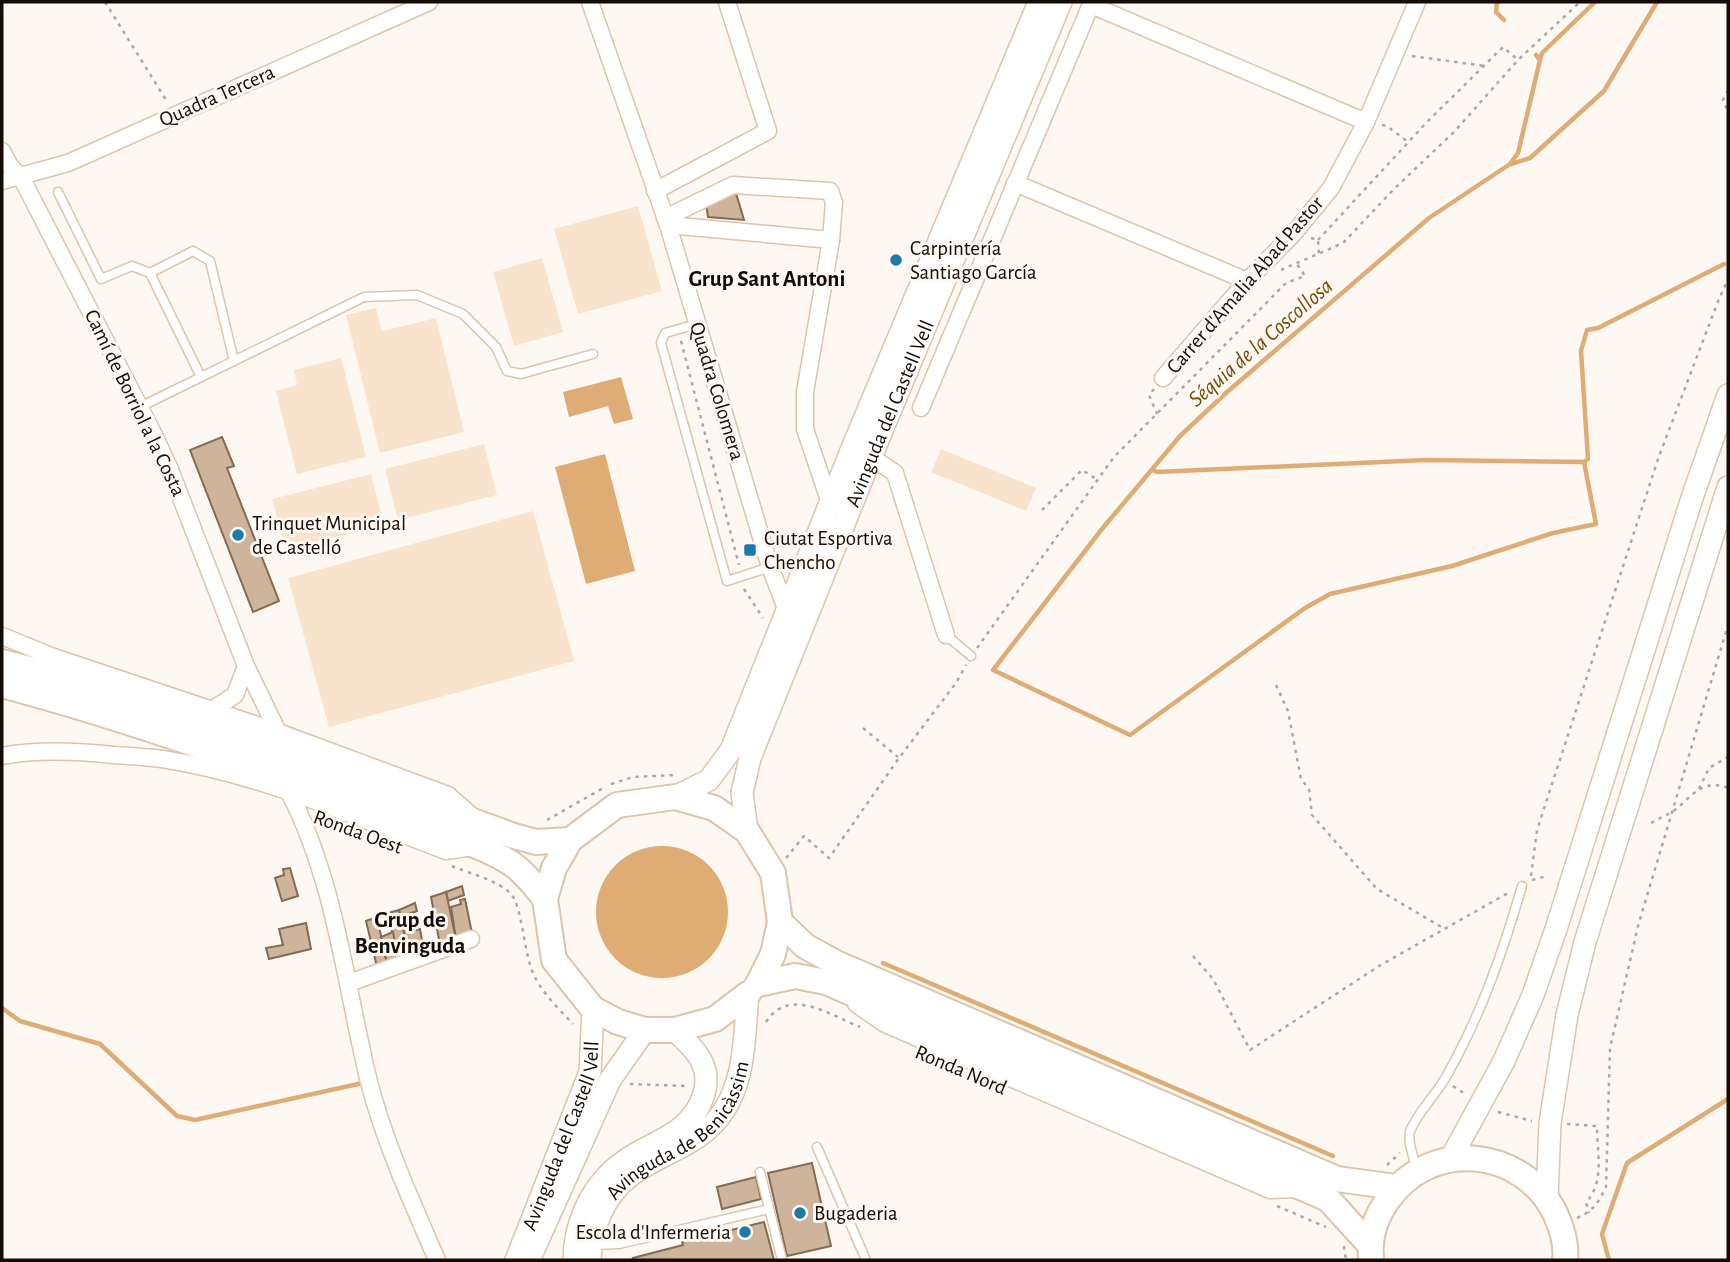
<svg xmlns="http://www.w3.org/2000/svg" width="1730" height="1262" font-family="'Alegreya Sans',sans-serif">
<style>
.green{fill:#fae3cc}
.water{fill:#e0ac76}
.lines{fill:none;stroke-linecap:round;stroke-linejoin:round}
.stream{stroke:#e0ac76;stroke-width:4.5}
.building{fill:#ceb49a;stroke:#836b54;stroke-width:2}
.lane-casing{stroke:#dec4a9;stroke-width:11}
.street-casing{stroke:#dec4a9;stroke-width:19}
.secondary-casing{stroke:#dec4a9;stroke-width:24}
.primary-casing{stroke:#dec4a9;stroke-width:28}
.path{stroke:#afa8a2;stroke-width:2.5;stroke-dasharray:3.5 5;stroke-linecap:butt}
.lane{stroke:#fff;stroke-width:8}
.street{stroke:#fff;stroke-width:16}
.secondary{stroke:#fff;stroke-width:21}
.primary{stroke:#fff;stroke-width:24}
.poi-dot{fill:#1d7ba8;stroke:#fef8f3;stroke-width:2.5}
.labels{text-anchor:middle;dominant-baseline:central;stroke-width:6;stroke-linejoin:round;paint-order:stroke}
.street-label{font-size:21px;fill:#140b04;stroke:#fef8f3}
.poi-label{font-size:21px;fill:#140b04;stroke:#fef8f3;text-anchor:start}
.neighbourhood-label{font-size:23px;font-weight:bold;fill:#140b04;stroke:#fef8f3}
.water-label{font-size:23px;font-style:italic;fill:#794904;stroke:#fef8f3}
</style>
<rect width="100%" height="100%" fill="#fef8f3"/>
<g class="green">
<path d="M638,206l24,85 -84,23 -24,-85z"/>
<path d="M542,258l21,74 -49,14 -21,-74z"/>
<path d="M376,308l6,23 54,-13 28,114 -84,21 -34,-138z"/>
<path d="M341,358l25,99 -69,17 -21,-83 21,-6 -3,-15z"/>
<path d="M484,444l13,51 -99,25 -13,-51z"/>
<path d="M941,449l95,39 -10,23 -95,-39z"/>
<path d="M371,474l13,51 -98,25 -14,-51z"/>
<path d="M533,511l41,150 -245,66 -41,-149z"/>
</g>
<g class="water">
<path d="M621,377l12,42 -19,5 -6,-18 -39,11 -6,-25z"/>
<path d="M605,454l30,117 -49,13 -31,-117z"/>
<circle cx="662" cy="912" r="66"/>
</g>
<g class="lines">
<g class="stream">
<path d="M1497,2l-1,10 8,8"/>
<path d="M1536,55l4,5 -22,93 -8,11 -81,54 -203,175 -46,43 -78,93 -109,141 137,65 175,-127 25,-14 122,-28 101,-33 43,-9 -12,-62 4,-3 -7,-108 6,-21 11,-2 126,-64"/>
<path d="M1540,60l2,-7 53,-51"/>
<path d="M1511,164l19,-6 74,-67 53,-89"/>
<path d="M1153,470l4,2 269,-12 158,2"/>
<path d="M883,963l450,193"/>
<path d="M2,1008l18,13 80,23 77,72 18,4 172,-38"/>
<path d="M1609,1260l-7,-26 25,-71 101,-64"/>
</g>
</g>
<g class="building">
<path d="M735,190l9,30 -36,-3 -2,-13z"/>
<path d="M222,437l12,29 -7,2 52,133 -26,11 -63,-162z"/>
<path d="M290,868l8,28 -16,5 -7,-23 9,-3 -1,-6z"/>
<path d="M462,886l2,9 -16,6 -2,-9z"/>
<path d="M446,892l10,47 -16,6 -9,-48z"/>
<path d="M465,899l7,34 -16,6 -5,-32 10,-3 -1,-4z"/>
<path d="M415,903l2,8 -11,4 2,12 8,-3 1,6 3,-1 4,22 -15,5 -10,-46z"/>
<path d="M399,910l10,46 -11,4 -10,-47z"/>
<path d="M388,913l2,10 -11,3 -2,-9z"/>
<path d="M377,917l10,47 -10,3 -11,-46z"/>
<path d="M306,923l5,26 -42,10 -3,-11 17,-3 -4,-16z"/>
<path d="M393,932l5,28 -11,4 -6,-27z"/>
<path d="M812,1163l19,83 -44,10 -19,-83z"/>
<path d="M756,1177l5,22 -39,10 -5,-22z"/>
<path d="M764,1222l10,38h-140l-1,-2 50,-13 -1,-3z"/>
</g>
<g class="lines">
<defs>
<g id="lane">
<path d="M58,192l43,87 31,-13 18,7"/>
<path d="M697,324l-32,9 -4,10 66,238 43,-14"/>
<path d="M201,377l-51,-104 43,-22 17,10 24,100"/>
<path d="M140,407l224,-110 53,-2 46,19 33,33 11,24 14,3 72,-20"/>
<path d="M946,635l25,21"/>
<path d="M817,1147l49,113"/>
<path d="M1417,1170c-3,-12 -11,-30 -6,-41 9,-20 26,-35 36,-54 34,-60 56,-123 75,-189"/>
<path d="M760,1172l22,88"/>
<path d="M594,1245l25,-1 150,-35"/>
</g>
<g id="street">
<path d="M590,2l78,223 102,342 17,44"/>
<path d="M1091,5l275,117"/>
<path d="M2,151l8,15 11,11 131,254 17,36 77,199 32,66"/>
<path d="M2,181l66,-18 361,-161"/>
<path d="M1015,183l232,98"/>
<path d="M655,191l113,-60 -41,-129"/>
<path d="M665,218l68,-33 97,6 4,11 -3,38 -26,152v37l25,74"/>
<path d="M668,225l163,15"/>
<path d="M1163,378l84,-97 47,-48 37,-45 35,-66 51,-120"/>
<path d="M921,408l171,-406"/>
<path d="M871,457l24,16 51,162"/>
<path d="M2,636l49,20 227,76 170,63 23,20"/>
<path d="M212,710l23,-15 11,-29"/>
<path d="M2,756c36,-7 75,-5 112,-1 15,1 32,2 48,4 98,15 191,57 284,92l27,-4"/>
<path d="M289,792c47,91 56,192 80,290 16,62 43,120 68,178"/>
<path d="M349,983l122,-44"/>
<path d="M856,1004l29,20 385,166 27,-1"/>
</g>
<g id="secondary">
<path d="M675,797l34,-17 22,-30 122,-304 186,-444"/>
<path id="s1" d="M747,831l-5,-38 8,-35 121,-301 190,-455"/>
<path d="M1451,1158l53,-97 29,-66 23,-66 136,-431 36,-103"/>
<path d="M1547,1198l3,-75 17,-108 18,-73 143,-455"/>
<path d="M530,1258l80,-178 35,-50"/>
<path id="s2" d="M516,1260l74,-188 3,-63"/>
<path d="M574,1260c0,-37 18,-76 49,-98 17,-13 39,-20 56,-33 23,-17 37,-50 18,-75 -6,-9 -15,-16 -22,-24"/>
<path id="s3" d="M590,1260c1,-32 14,-64 40,-84 27,-21 62,-28 86,-55 30,-34 28,-84 32,-127l8,-9"/>
</g>
<g id="primary">
<path d="M2,662c175,44 343,113 512,174l22,6 34,-2"/>
<path d="M2,685c162,43 318,104 475,161 36,15 45,23 68,53"/>
<path d="M780,922l25,24 31,17 501,216 59,8"/>
<path d="M758,984l37,-8 31,6 502,217 42,46"/>
<path d="M748,994l-33,25 -40,11h-30l-27,-8 -25,-13 -39,-49 -9,-61 9,-31 16,-28 47,-35 58,-8 39,11 33,23 26,42 7,49 -7,32 -15,30"/>
<path d="M1371,1256c-2,-20 5,-39 16,-55 43,-63 135,-54 168,12 7,15 12,31 10,47"/>
</g>
</defs>
<use href="#lane" class="lane-casing"/>
<use href="#street" class="street-casing"/>
<use href="#secondary" class="secondary-casing"/>
<use href="#primary" class="primary-casing"/>
<g class="path">
<path d="M105,2l63,101"/>
<path d="M1412,56l73,10"/>
<path d="M1728,90l-5,10 5,12"/>
<path d="M1382,125l5,1 21,16"/>
<path d="M1311,238l7,2 1,15"/>
<path d="M1318,240l108,-117 77,-76 15,13"/>
<path d="M1281,270l62,-27 51,-54 60,-57 64,-72 62,-58"/>
<path d="M681,341l58,224"/>
<path d="M1154,389l-5,6 8,19"/>
<path d="M1042,510l40,-40 16,10"/>
<path d="M744,589l19,29"/>
<path d="M977,648l137,-191 172,-174 19,-7 -8,-12"/>
<path d="M1276,685l12,26 13,68 8,10 3,26 65,74 66,39"/>
<path d="M863,728l35,29"/>
<path d="M611,784l22,-7 43,-2"/>
<path d="M1699,789l10,-21 19,-11"/>
<path d="M547,820l58,-33"/>
<path d="M1651,823c7,-4 14,-7 21,-11 19,-13 27,-33 54,-25l2,4"/>
<path d="M786,858l18,-22 25,22 70,-100 57,-75 10,-18"/>
<path d="M452,866c18,8 46,14 59,28 11,12 13,59 22,79 8,19 26,36 40,51"/>
<path d="M1531,876l6,-46 121,-371 59,-155 11,-25"/>
<path d="M1532,880l15,-4"/>
<path d="M1193,956l20,23 37,71 129,-84 129,-73"/>
<path d="M766,1022c23,-36 64,-7 94,5"/>
<path d="M630,1084l56,2"/>
<path d="M1453,1086l12,8"/>
<path d="M1498,1112l34,9"/>
<path d="M1567,1124l30,2c0,25 8,57 -11,76l3,11"/>
<path d="M1387,1165l13,-12"/>
<path d="M1277,1206l49,21"/>
<path d="M1577,1218c16,-7 22,-16 29,-31l4,-139 28,-122 90,-301"/>
<path d="M1344,1246l2,14"/>
</g>
<use href="#lane" class="lane"/>
<use href="#street" class="street"/>
<use href="#secondary" class="secondary"/>
<use href="#primary" class="primary"/>
</g>
<g class="poi-dot">
<circle cx="896" cy="260" r="7"/>
<circle cx="238" cy="535" r="7"/>
<rect x="743" y="543" width="14" height="14" rx="3.5"/>
<circle cx="800" cy="1213" r="7"/>
<circle cx="745" cy="1232" r="7"/>
</g>
<g class="labels">
<g class="street-label">
<text transform="translate(217 96) rotate(-24)">Quadra Tercera</text>
<text transform="translate(1245 285) rotate(-49)">Carrer d'Amalia Abad Pastor</text>
<text transform="translate(717 391) rotate(73)">Quadra Colomera</text>
<text transform="translate(135 403) rotate(64)">Camí de Borriol a la Costa</text>
<text stroke="none"><textPath href="#s1" startOffset="446">Avinguda del Castell Vell</textPath></text>
<text transform="translate(358 832) rotate(20)">Ronda Oest</text>
<text transform="translate(961 1070) rotate(23)">Ronda Nord</text>
<text stroke="none"><textPath href="#s3" startOffset="166">Avinguda de Benicàssim</textPath></text>
<text stroke="none"><textPath href="#s2" startOffset="133">Avinguda del Castell Vell</textPath></text>
</g>
<g class="poi-label">
<text x="910" y="248">Carpintería<tspan x="910" dy="24">Santiago García</tspan></text>
<text x="252" y="523">Trinquet Municipal<tspan x="252" dy="24">de Castelló</tspan></text>
<text x="764" y="538">Ciutat Esportiva<tspan x="764" dy="24">Chencho</tspan></text>
<text x="814" y="1213">Bugaderia</text>
<text x="731" y="1232" text-anchor="end">Escola d'Infermeria</text>
</g>
<g class="neighbourhood-label">
<text x="767" y="279">Grup Sant Antoni</text>
<text x="410" y="920">Grup de<tspan x="410" dy="26">Benvinguda</tspan></text>
</g>
<g class="water-label">
<text transform="translate(1261 343) rotate(-41)">Séquia de la Coscollosa</text>
</g>
</g>
<rect width="1730" height="1262" fill="none" stroke="#140b04" stroke-width="7"/>
</svg>
